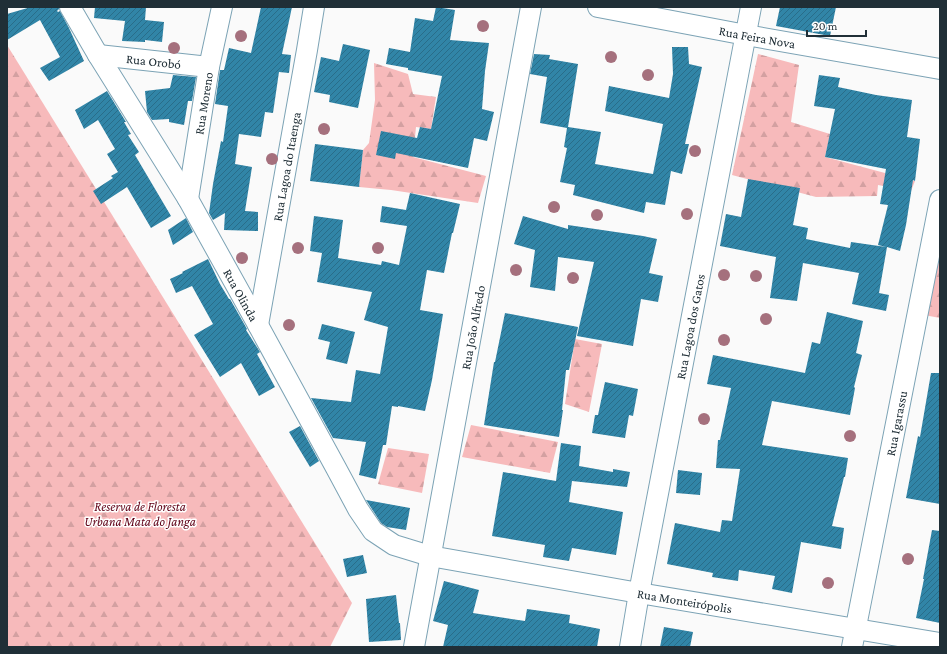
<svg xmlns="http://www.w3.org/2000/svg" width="947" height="654" font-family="'Crimson Pro',serif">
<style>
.forest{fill:url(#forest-firs)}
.building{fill:url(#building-hatch)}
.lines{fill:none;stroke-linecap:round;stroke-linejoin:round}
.minor-casing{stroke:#7ca3b5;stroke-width:22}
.minor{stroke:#fff;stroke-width:20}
.tree{fill:#a5707d}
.labels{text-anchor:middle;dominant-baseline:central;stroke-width:3;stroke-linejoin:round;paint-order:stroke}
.street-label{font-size:13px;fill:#202f37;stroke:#fff}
.park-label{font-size:13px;font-style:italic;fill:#5f0016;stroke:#fff}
</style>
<defs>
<pattern id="forest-firs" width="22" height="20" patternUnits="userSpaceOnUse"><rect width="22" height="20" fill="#f7babb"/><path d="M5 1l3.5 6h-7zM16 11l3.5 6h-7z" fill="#d3a0a1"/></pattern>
<pattern id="building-hatch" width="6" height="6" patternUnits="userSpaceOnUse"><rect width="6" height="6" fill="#3185a7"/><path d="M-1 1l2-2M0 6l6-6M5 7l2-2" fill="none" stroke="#296d89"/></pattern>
</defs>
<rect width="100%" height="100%" fill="#fafafa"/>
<g class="forest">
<path d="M7,45l345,558 -22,44h-323z"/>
<path d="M758,54l41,11 -8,57 39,12 -5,23 90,24 -4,10 -33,-6 -1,11 -61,1 -84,-22z"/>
<path d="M374,63l34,11 5,20 23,3 -5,32 -15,-2 -3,30 73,19 -8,27 -87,-13 -32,-3 4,-37 6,-7 6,-43z"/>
<path d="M940,244v74l-16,-3z"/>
<path d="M575,339l27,5 -13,68 -24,-8z"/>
<path d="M471,425l87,17 -8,31 -88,-16z"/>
<path d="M388,448l41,6 -7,39 -44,-9z"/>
</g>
<g class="building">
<path d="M31,7h28v2l-2,2 1,1 2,-1 9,17 15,33 -35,20 -9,-13 20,-11 -20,-37 -33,20v-26z"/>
<path d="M95,7h51l-1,13 19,2 -2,20 -17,-2v2l-23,-1 3,-20 -31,-3z"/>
<path d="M261,7h31l-10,47 9,1 -2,18 -10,-1 -6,41 -8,-1 -4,25 -22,-3 -4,30 17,3 -7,44 13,1v19l-34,-1 1,-17 -12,7 -4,-7 4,-29 8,-43 2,1 5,-36 -13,-2 5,-34h4l5,-22 22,5z"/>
<path d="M436,7l19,3 -5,30 39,3 -4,28 -3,38 12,3 -7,29 -13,-3 -6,30 -72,-15 -1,6 -19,-4 5,-24 36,7 3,-11 11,2 11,-53 -34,-6v-2l-22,-4 3,-16 21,4 5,-34 18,3z"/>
<path d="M780,7h56l-6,29 -54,-10z"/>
<path d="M343,44l27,6 -12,58 -29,-6 1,-7 -16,-3 7,-35 18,4z"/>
<path d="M672,47h16l1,17 13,3 -17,77h4l-7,30 -11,-3 -6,34 -19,-3 -2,11 -71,-18 2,-10 -15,-3 7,-34 -3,-1 3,-19 -27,-5 7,-46 -17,-3 4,-20 16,1 -1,4 29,5 -10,63 33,5 -6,32 58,10 10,-50 -58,-13 4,-25 60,12 4,-24z"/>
<path d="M173,75l23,2 -4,24h-4l-4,24 -15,-3v-3l-17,1 -5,-8 -2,-21 25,-3z"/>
<path d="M819,75l21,3 -2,9 38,8 36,5 -5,37 13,2 -5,42 -2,-1 -7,45 -6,26 -13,-4 -8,46 10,2 -3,16 -34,-7 7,-31 -56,-10 -6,38 -27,-3 6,-41 -56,-11 6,-32 15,3 7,-38 52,9 -7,37 15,3 -2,11 44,9 1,-6 35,5 -8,-2 10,-40 -8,-1 6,-35 -61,-12 10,-48 -21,-3z"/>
<path d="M107,91l19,31h-2l7,12 -3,1 11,17 -4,3 36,61 -20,12 -24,-41 -26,17 -8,-13 20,-13 -2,-2 7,-4 -11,-18 8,-5 -17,-29 -14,9 -9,-19z"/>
<path d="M315,144l48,6 -4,37 -49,-6z"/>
<path d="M410,193l50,11 -7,29h-1l-8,40 -17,-3 -7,40 23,4 -11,66 -7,31 -27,-5v1l-6,-1 -6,39h-3l-7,34 -17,-4 7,-33 -33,-4 -22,-40 40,4 5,-32 24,4 8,-47 -24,-7 8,-28 -55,-10 5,-29 -12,-2 4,-35 29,4 -5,38 43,7 1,-4 17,4 8,-39 -27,-4 2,-16 24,4z"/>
<path d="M523,216l45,13v-4l75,11 14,3 -8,34 14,3 -5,26 -17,-3 -8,47 -56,-10 17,-74 -36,-5 -3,34 -25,-4 5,-37 -21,-6z"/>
<path d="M186,218l7,14 -20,13 -5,-15z"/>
<path d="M208,259l12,25 9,15h1l17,30 -1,1 14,22 -3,2 18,33 -16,9 -18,-33 -21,14 -26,-42 19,-11 -21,-38 -16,7 -6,-14 13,-6 -1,-1z"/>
<path d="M827,312l36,9 -7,32 6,2 -8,32 1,1 -5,27 -78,-14 -10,44 86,13 -3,19h-1l-12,49 12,2 -3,21 -40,-7 -9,51 -20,-4 3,-13 -36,-6 -1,11 -26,-4 1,-4 -46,-9 8,-41 45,9 2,-12 10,1 8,-52 -24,-1 2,-28h2l11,-52 -24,-4 6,-29 92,18 7,-31 8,2z"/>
<path d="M505,313l73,14 -9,43h-3l-4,40h1l-4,27 -75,-12 10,-63h1z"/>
<path d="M322,324l33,8 -8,32 -21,-5 4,-17 -12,-3z"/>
<path d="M931,373h9v131l-34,-6 12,-62 2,1z"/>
<path d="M605,382l33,7 -5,27 -4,-1 -4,23 -33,-5 3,-18h3z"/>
<path d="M300,426l19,35 -9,6 -21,-35z"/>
<path d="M561,443l20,3 -2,20 34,6v-3l17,3 -3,15 -55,-6 -3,21 54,10 -7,43 -44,-7 -3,13 -26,-4 2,-12 -53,-9 11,-64 53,9z"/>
<path d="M678,470l24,3 -2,22 -24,-2z"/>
<path d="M366,500l44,8 -4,22 -19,-3 -6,-4z"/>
<path d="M932,530l8,1v92l-24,-5 8,-39h-1z"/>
<path d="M363,555l4,18 -20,4 -4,-18z"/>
<path d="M444,581l35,9 -6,23 52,8 2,-12 43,6 -1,8 31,6 -3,18h-154l5,-22 -15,-4z"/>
<path d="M396,595l3,28h1l1,17 -32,2 -3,-43z"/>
<path d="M664,627l29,5 -3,15h-30z"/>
</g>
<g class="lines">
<defs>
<g id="minor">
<path id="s1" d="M70,7l28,48 90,144 70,126 78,143 22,41 15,22 21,14 36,11 209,37 301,50"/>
<path id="s2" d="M598,7l148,28 194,34"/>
<path id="s3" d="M98,55l111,12"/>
<path id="s4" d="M188,199l21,-132 13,-60"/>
<path id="s5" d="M258,325l49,-275 7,-43"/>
<path id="s6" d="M414,647l117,-640"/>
<path id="s7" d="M630,647l9,-54 112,-586"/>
<path id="s8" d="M852,647l88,-447"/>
</g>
</defs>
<use href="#minor" class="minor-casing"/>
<use href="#minor" class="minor"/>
</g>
<g class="tree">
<circle cx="483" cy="26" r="6"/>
<circle cx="241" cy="36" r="6"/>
<circle cx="174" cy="48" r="6"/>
<circle cx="611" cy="57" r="6"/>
<circle cx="648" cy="75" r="6"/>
<circle cx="324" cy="129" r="6"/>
<circle cx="695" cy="151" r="6"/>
<circle cx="272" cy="159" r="6"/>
<circle cx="554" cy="207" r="6"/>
<circle cx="687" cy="214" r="6"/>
<circle cx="597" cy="215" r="6"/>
<circle cx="298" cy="248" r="6"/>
<circle cx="378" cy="248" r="6"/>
<circle cx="242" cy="258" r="6"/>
<circle cx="516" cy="270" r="6"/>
<circle cx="724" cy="275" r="6"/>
<circle cx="756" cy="276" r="6"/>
<circle cx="573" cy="278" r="6"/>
<circle cx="766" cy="319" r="6"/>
<circle cx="289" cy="325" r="6"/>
<circle cx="724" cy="340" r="6"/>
<circle cx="704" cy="419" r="6"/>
<circle cx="850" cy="436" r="6"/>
<circle cx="908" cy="559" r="6"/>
<circle cx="828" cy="583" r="6"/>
</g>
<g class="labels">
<g class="street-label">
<text stroke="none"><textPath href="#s2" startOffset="162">Rua Feira Nova</textPath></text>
<text stroke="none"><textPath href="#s3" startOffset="56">Rua Orobó</textPath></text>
<text stroke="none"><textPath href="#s4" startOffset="97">Rua Moreno</textPath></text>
<text stroke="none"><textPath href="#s5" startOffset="161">Rua Lagoa do Itaenga</textPath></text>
<text stroke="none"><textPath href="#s1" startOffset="335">Rua Olinda</textPath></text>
<text stroke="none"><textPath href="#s6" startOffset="325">Rua João Alfredo</textPath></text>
<text stroke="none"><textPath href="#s7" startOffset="326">Rua Lagoa dos Gatos</textPath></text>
<text stroke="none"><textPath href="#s8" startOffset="228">Rua Igarassu</textPath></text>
<text stroke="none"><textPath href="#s1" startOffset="927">Rua Monteirópolis</textPath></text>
</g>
<g class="park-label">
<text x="140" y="506">Reserva de Floresta<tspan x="140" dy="15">Urbana Mata do Janga</tspan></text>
</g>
</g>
<rect width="947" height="654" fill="none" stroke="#202f37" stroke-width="16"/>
<path d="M807 30v6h59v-6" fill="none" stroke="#202f37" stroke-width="2"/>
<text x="813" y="30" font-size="12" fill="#202f37" stroke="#ffffff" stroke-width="3" paint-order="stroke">20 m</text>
</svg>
